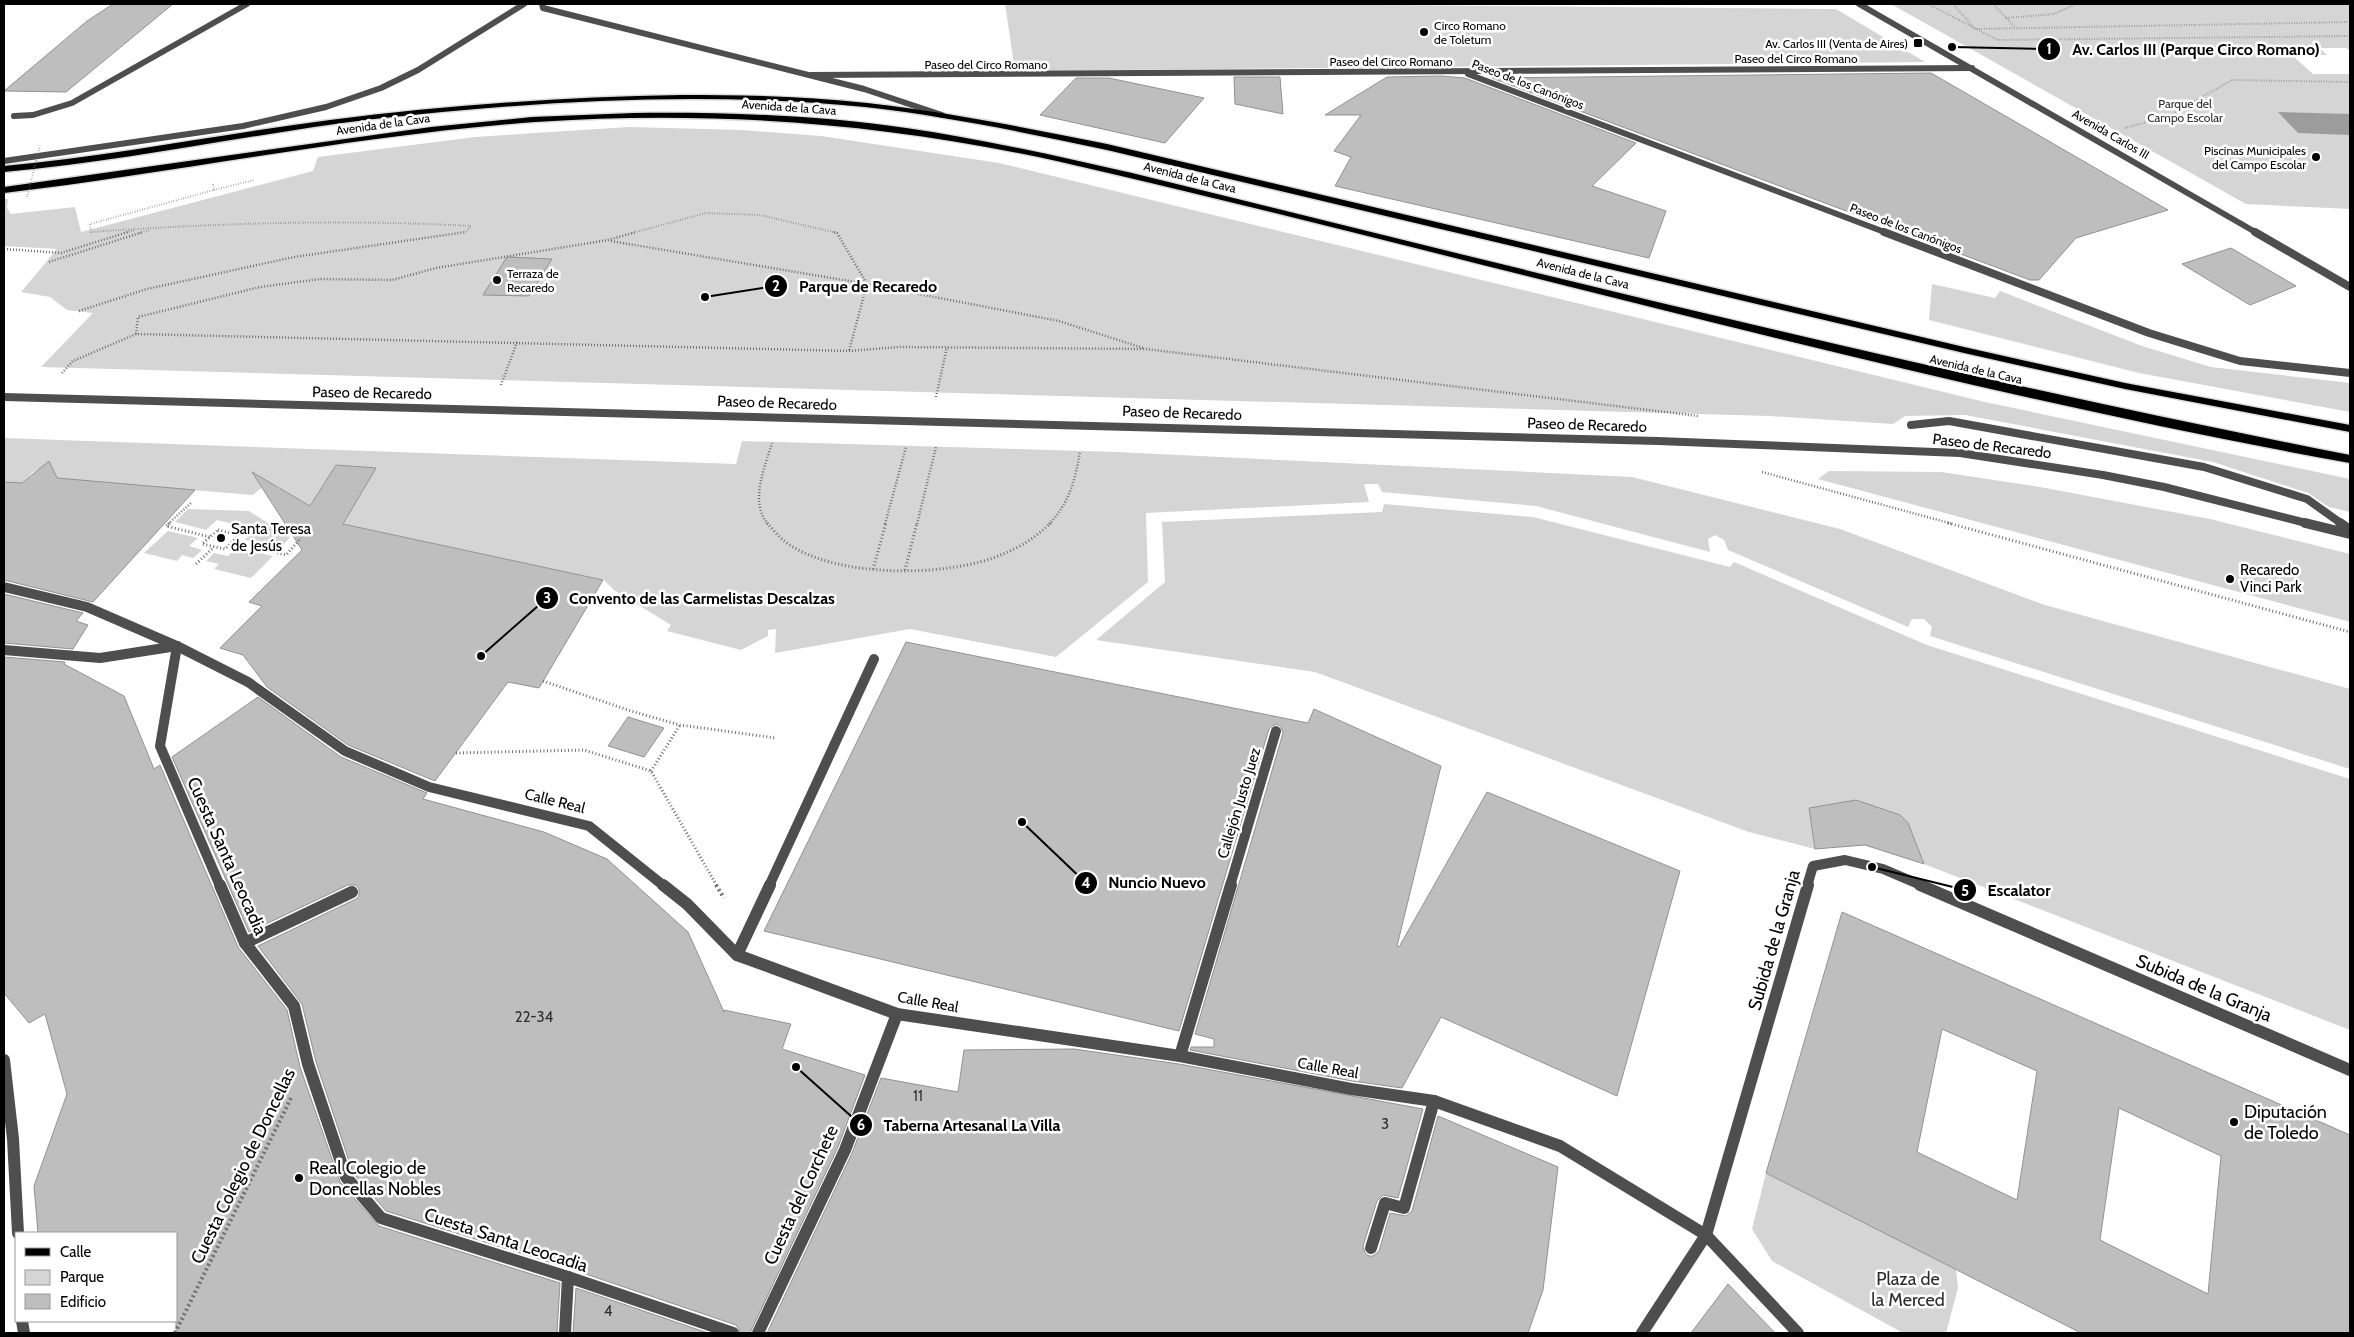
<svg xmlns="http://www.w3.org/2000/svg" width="2354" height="1337" font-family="Cabin,sans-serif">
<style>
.green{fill:#d5d5d5}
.water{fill:#9c9c9c}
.building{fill:#bebebe;stroke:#929292;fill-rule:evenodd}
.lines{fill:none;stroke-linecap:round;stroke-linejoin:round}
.primary-casing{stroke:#dbdbdb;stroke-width:3}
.path-far3{stroke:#707070;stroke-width:2;stroke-dasharray:0.5 2;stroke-linecap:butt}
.path-far2{stroke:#707070;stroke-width:2.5;stroke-dasharray:1 2;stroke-linecap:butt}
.path-far1{stroke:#707070;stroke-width:3;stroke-dasharray:1 2.5;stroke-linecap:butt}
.path{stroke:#707070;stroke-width:4;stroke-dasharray:2 3;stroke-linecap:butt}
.service-far2{stroke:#4e4e4e;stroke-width:8}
.service-far1{stroke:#4e4e4e;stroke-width:10}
.service{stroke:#4e4e4e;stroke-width:12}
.minor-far3{stroke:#4e4e4e;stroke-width:6}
.minor-far2{stroke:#4e4e4e;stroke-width:8}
.minor-far1{stroke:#4e4e4e;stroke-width:10}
.minor{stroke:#4e4e4e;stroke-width:12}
.tertiary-far1{stroke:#4e4e4e;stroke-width:8}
.tertiary{stroke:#4e4e4e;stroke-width:10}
.primary{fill:#000;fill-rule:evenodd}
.path-bridge{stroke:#707070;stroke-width:2;stroke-dasharray:0.5 2;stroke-linecap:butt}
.poi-dot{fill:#000;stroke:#fff;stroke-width:2}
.labels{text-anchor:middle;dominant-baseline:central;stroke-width:5;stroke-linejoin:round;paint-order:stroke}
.far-poi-label{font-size:12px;fill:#000;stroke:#fff;text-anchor:start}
.far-street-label{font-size:12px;fill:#000;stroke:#fff}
.far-park-label{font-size:12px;fill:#2c2c2c;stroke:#fff}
.street-label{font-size:15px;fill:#000;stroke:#fff}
.poi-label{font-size:15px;fill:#000;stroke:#fff;text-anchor:start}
.near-number-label{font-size:15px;fill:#303030}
.near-street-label{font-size:18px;fill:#000;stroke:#fff}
.near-poi-label{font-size:18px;fill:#000;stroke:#fff;text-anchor:start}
.near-park-label{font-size:18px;fill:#2c2c2c;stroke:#fff}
.leader{fill:none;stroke:#000;stroke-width:2}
.callout-dot{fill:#000;stroke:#fff;stroke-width:2}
.mark-label{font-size:15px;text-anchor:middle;font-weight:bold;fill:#fff}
.callout-label{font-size:16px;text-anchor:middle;font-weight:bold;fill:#000;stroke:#fff;stroke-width:5;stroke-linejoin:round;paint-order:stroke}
</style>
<rect width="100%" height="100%" fill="#fff"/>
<g class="green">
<path d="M1005,4h260l571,5 89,53 -910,9z"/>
<path d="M1891,4h459v47l-4,-3h-26l7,7h-35l21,19h37v135l-104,-5z"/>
<path d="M629,127l113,3 79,6 178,27 986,239 365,77v33l-21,-5 -21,-14 -95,-31 -248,-47 -60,1 -12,8 -124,-8 -1728,-49 52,-54 -26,-3 -17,-13 -29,-5 36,-43 -53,-3v-47h4l-1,9 4,6 64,-7 6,25 232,-61 5,-14 157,-20z"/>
<path d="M1932,284l63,14 5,-7 142,55 69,21 139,16v29l-211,-39 -210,-53z"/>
<path d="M4,438l732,26 6,-23 375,11 515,25 208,52 205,76 305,84v80l-420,-133 2,-9 -8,-8h-12l-4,8 -180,-77 -4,-10 -9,-5 -7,4 2,13 -174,-46 -154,-14 -4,-8h-14l5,18 -223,11 2,69 -92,75 -146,-28 -135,24 1,-24 -8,1v6l-27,14 -74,-19 4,-6 -57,-35 -10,-10 -261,-56 32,-56 -39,-3 -36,58 -21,-36c-10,-5 -19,1 -26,8l-204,-17 -7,-11 -10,6 -10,10 -18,-1z"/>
<path d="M1829,471l112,1 99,15 170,32 140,35v68l-532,-143z"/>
<path d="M1384,504l149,13 197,50 4,-5 193,83 423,134v251l-426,-166 -16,-41 -8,-8 -91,-7 6,41 -66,-17 -434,-160 -219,-32 69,-58 -3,-60 220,-10z"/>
<path d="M188,509l61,2 41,26 -10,12 -35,-9 10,-11 -38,-9 -11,10 -31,-8z"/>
<path d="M168,531l30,7 -9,8 13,4 -9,8 -11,-3 -5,6 -33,-8z"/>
<path d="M237,548l36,8 -22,22 -37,-9 5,-5 -13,-3 8,-8 14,3z"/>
<path d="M1766,1173l190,96 2,19 -12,45h-43l-131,-72 -20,-32z"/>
</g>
<path class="water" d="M2278,112l72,2v21l-52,-2z"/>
<g class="building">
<path d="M113,4h60l-107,88 -62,-1 83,-70z"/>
<path d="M1931,73l237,137 -92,28 -37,42h-9l-538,-202z"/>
<path d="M1441,76l24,2 171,65 -44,43 74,25 -17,47 -314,-72 16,-29 -17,-6 27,-36h-36l62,-38z"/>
<path d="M1234,77h46l3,37 -48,-10z"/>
<path d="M1076,78h33l95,20 -39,45 -125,-28z"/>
<path d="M2231,248l65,38 -46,19 -68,-41z"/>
<path d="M507,257l45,2 -23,37 -46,-1z"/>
<path d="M49,461l8,17 138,12 -102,112 -89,-22v-98l18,1z"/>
<path d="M336,465l40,3 -33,56 260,56 -64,108 -31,-6 -73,99 -87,-36 -81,-58 -24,-32 -23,-7 42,-42 -13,-4 53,-52 -50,-78 58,34z"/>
<path d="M4,594l79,19 -7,8 12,4 -15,24 -69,-6z"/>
<path d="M906,642l402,81 6,-14 127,57 -44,180 2,1 88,-155 193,79 -63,225 -176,-79 -39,71 -50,-7 -162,-31 1,-3h23v-8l-19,-5 88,-301 -2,-6 -4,-3 -5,2 -3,3 -90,302 -415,-100z"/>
<path d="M4,657l61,5 -1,2 60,32 30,73 6,-4 78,182 49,63 13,57 40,115 39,44 181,57 -3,50h-381v-100h-138l-4,-47 33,-92 -22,-80 -16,9 -25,-30z"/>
<path d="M258,697l83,60 86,36 -4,6 121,33 63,27 81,73 36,80v-2l67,14 -9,25 83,26 -27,72 -88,186h-9l-5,-8 -165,-56 -185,-58 -33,-38 -37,-111 -14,-58 -44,-58 98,-47 3,-3v-7l-3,-4h-8l-99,47 -77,-175z"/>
<path d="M628,717l36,11 -20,29 -36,-11z"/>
<path d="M1856,800l44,15 8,8 16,41 -59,-19 -50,4 -6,-41z"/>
<path d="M1842,912l508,223v198h-269l-315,-160zM1942,1029l95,42 -20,129 -100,-48zM2119,1108l102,48 -13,138 -108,-54z"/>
<path d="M1074,1049l105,15 244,45 -25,89 -15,-3 -6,6 -14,45 2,7 4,3h4l6,-5 11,-38 16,3 6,-5 26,-95 120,51 -15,123 -15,43h-761l85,-180 29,-75 77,14 6,-42z"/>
<path d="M1728,1284l47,49h-84z"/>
<path d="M576,1288l132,45h-135z"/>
</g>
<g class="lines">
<defs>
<g id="primary">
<path d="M681,95c62,0 124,1 186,8 81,9 160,25 240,41l857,203 161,36 225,42v7l-225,-43 -161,-36 -857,-203c-80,-17 -161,-34 -242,-43 -163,-16 -328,-6 -491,12 -124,15 -246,42 -370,53v-6c109,-10 217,-32 326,-46 116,-15 233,-23 351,-25z"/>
<path d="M634,113c91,-1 182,2 272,15 76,11 151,28 226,45 405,100 809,202 1218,282v8c-434,-78 -859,-202 -1289,-301 -174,-39 -349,-52 -526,-40 -178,13 -354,50 -531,71v-6l427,-60 101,-10z"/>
</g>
</defs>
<use href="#primary" class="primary-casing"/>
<g class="path-far3">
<path d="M1928,4l70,36 352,-4"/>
<path d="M1953,4l22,25 375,-7"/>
<path d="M1993,4l22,23"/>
<path d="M2006,18l48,-4 22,-10"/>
<path d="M2125,128l44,-12 63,-36 118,2"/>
<path d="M213,184l1,6 -124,34 1,8c127,-9 253,-13 380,-6l-6,7"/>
<path d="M214,190l40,-10"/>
<path d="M124,233l11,-3"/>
<path d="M139,233l11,-3"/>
<path d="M632,233l74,-20 54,2 77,18"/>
</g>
<g class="path-far2">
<path d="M834,232l3,1 30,51 192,37 84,27"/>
<path d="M611,241l256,43 -18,67"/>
<path d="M4,249l57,4 67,-21"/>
<path d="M49,262l94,-30"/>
<path d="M79,311l68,-22 147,-32 172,-25"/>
<path d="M136,334l2,-17 122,-30 60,-8 72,1 44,-12 172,-28 28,-8"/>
<path d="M62,373l11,-12 63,-27 713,17 50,-4 247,2 552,67"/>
<path d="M501,385l16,-43"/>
<path d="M936,397l11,-50"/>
<path d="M1762,472l191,52"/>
<path d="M168,524l24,-22"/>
<path d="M768,524c-19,-22 -3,-57 4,-81"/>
<path d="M885,524l21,-77"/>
<path d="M917,524l19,-77"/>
<path d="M1049,524c20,-20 27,-46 31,-73"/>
</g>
<g class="path-far1">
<path d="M170,523l-4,3 44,11"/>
<path d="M767,523c5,5 10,12 16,17 48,39 166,38 220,14 18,-7 34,-18 48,-31"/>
<path d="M1948,523l402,109"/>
<path d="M218,530l21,5 -14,14 -23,-5z"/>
<path d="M233,542l53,13 15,-17"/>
<path d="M196,564l18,-17"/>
<path d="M873,569l13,-46"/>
<path d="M905,570l12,-47"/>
<path d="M543,681l88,30 49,14 96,13"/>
<path d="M456,753l128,-3 67,21 66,115"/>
<path d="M651,771l29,-46"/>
</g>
<g class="path">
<path d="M716,885l8,13"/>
<path d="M175,1333l116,-235"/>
</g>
<path class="service-far2" d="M1911,425l38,-4 255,46 103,32 35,25"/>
<g class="service-far1">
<path d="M2340,523l10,7"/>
<path d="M4,650l96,8 77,-12"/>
<path d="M769,886l105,-227"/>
<path d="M1230,886l46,-155"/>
</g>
<g class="service">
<path d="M245,943l107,-51"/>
<path d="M737,955l33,-70"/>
<path d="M1180,1056l51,-171"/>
<path d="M1371,1248l14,-45 19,5 30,-107"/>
</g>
<g class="minor-far3">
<path d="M542,4l1,4 321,81 78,26"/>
<path d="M1859,4l398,229"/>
<path d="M1468,74l419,159"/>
<path d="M810,75l1162,-7"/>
<path d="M14,116l19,-1 39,-12 175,-99"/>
<path d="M4,161l239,-35 83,-19 55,-19 37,-18 106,-66"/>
</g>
<g class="minor-far2">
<path d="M1884,232l265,101 91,28 110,12"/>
<path d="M2255,232l95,55"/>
</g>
<g class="minor-far1">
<path d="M4,587l83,20 90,39 71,36 97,69 84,36 160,39 75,60"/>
<path d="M177,646l-17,100 60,140"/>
<path d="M1807,886l6,-20 32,-6 38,9 40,17"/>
</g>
<g class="minor">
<path d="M220,885l25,58 49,63 14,58 38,113 35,41 187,59 165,56"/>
<path d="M663,885l24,19 50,51 160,59 283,42 171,33 83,12 126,45 146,89 92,98"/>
<path d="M1920,885l430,185"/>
<path d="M4,1060l9,79 5,94"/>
<path d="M22,1321l2,12"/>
<path d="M565,1333l3,-56"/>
<path d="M758,1333l87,-183 52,-136"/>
<path d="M1642,1333l64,-98 102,-350"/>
</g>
<path class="tertiary-far1" d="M4,397l1654,44 302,12 143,22 61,12 146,37"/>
<path class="tertiary" d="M2305,523l45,11"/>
<use href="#primary" class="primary"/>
<path class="path-bridge" d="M27,197l13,-51"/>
</g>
<g class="poi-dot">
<circle cx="1424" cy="32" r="5"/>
<rect x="1913" y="38" width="10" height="10" rx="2.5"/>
<circle cx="2316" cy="157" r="5"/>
<circle cx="497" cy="280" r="5"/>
<circle cx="221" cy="538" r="5"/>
<circle cx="2230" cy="579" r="5"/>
<circle cx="2234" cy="1122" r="5"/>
<circle cx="299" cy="1178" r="5"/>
</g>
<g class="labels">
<g class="far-poi-label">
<text x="1434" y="25">Circo Romano<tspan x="1434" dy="14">de Toletum</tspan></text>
<text x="1908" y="43" text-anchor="end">Av. Carlos III (Venta de Aires)</text>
<text x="2306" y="150" text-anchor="end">Piscinas Municipales<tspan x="2306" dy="14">del Campo Escolar</tspan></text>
<text x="507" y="273">Terraza de<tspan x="507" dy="14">Recaredo</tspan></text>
</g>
<g class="far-street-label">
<text x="1796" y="58">Paseo del Circo Romano</text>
<text x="1391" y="61">Paseo del Circo Romano</text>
<text x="986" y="64">Paseo del Circo Romano</text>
<text transform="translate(1528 84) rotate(21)">Paseo de los Canónigos</text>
<text transform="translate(789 107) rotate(4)">Avenida de la Cava</text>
<text transform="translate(383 124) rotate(-8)">Avenida de la Cava</text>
<text transform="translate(2111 134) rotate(30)">Avenida Carlos III</text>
<text transform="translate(1190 177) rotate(14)">Avenida de la Cava</text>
<text transform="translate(1906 228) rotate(21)">Paseo de los Canónigos</text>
<text transform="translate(1583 273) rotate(14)">Avenida de la Cava</text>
<text transform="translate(1976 369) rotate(13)">Avenida de la Cava</text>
</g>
<g class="far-park-label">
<text x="2185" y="103">Parque del<tspan x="2185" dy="14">Campo Escolar</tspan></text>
</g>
<g class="street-label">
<text transform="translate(372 393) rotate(1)">Paseo de Recaredo</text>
<text transform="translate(777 403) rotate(2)">Paseo de Recaredo</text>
<text transform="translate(1182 413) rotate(2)">Paseo de Recaredo</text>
<text transform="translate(1587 425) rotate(2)">Paseo de Recaredo</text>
<text transform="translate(1992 446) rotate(7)">Paseo de Recaredo</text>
<text transform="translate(555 801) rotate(14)">Calle Real</text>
<text transform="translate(1239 803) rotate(-73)">Callejón Justo Juez</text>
<text transform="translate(928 1002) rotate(10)">Calle Real</text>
<text transform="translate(1328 1068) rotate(10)">Calle Real</text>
</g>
<g class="poi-label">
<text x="231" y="529">Santa Teresa<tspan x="231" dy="17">de Jesús</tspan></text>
<text x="2240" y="570">Recaredo<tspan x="2240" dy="17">Vinci Park</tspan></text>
</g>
<g class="near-number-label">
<text x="534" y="1017">22-34</text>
<text x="918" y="1096">11</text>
<text x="1385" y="1124">3</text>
<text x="608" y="1311">4</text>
</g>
<g class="near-street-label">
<text transform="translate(227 856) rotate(66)">Cuesta Santa Leocadia</text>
<text transform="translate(1774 940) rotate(-74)">Subida de la Granja</text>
<text transform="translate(2204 988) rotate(23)">Subida de la Granja</text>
<text transform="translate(243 1166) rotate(-64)">Cuesta Colegio de Doncellas</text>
<text transform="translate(801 1195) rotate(-65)">Cuesta del Corchete</text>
<text transform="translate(506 1240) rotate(18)">Cuesta Santa Leocadia</text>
</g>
<g class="near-poi-label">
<text x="2244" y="1112">Diputación<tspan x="2244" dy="21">de Toledo</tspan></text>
<text x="309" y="1168">Real Colegio de<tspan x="309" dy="21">Doncellas Nobles</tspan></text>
</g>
<g class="near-park-label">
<text x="1908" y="1279">Plaza de<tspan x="1908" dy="21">la Merced</tspan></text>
</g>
</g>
<path class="leader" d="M1952 47L2049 49M705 297L776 286M481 656L547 598M1022 822L1086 883M1872 867L1965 890M796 1067L861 1125"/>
<g class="callout-dot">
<circle cx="1952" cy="47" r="5"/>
<circle cx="705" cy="297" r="5"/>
<circle cx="481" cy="656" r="5"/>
<circle cx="1022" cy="822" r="5"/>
<circle cx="1872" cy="867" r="5"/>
<circle cx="796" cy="1067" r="5"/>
<circle cx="2049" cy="49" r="12"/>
<circle cx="776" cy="286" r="12"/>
<circle cx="547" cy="598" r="12"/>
<circle cx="1086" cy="883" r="12"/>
<circle cx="1965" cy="890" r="12"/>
<circle cx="861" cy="1125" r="12"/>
</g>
<g class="mark-label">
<text x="2049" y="54">1</text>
<text x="776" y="291">2</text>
<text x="547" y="603">3</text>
<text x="1086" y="888">4</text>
<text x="1965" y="896">5</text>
<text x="861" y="1130">6</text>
</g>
<g class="callout-label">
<text x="2196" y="55">Av. Carlos III (Parque Circo Romano)</text>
<text x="868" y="292">Parque de Recaredo</text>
<text x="702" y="604">Convento de las Carmelistas Descalzas</text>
<text x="1157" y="888">Nuncio Nuevo</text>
<text x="2019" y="896">Escalator</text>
<text x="972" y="1131">Taberna Artesanal La Villa</text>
</g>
<rect width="2354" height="1337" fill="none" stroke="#000000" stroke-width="10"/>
<rect x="15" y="1232" width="162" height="90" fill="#ffffff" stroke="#999999"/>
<rect x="25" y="1248" width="25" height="8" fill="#000000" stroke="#999999"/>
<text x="60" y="1257" font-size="15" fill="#000000">Calle</text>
<rect x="25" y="1270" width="25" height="15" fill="#d5d5d5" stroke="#999999"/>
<text x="60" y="1282" font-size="15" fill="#000000">Parque</text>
<rect x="25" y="1294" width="25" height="15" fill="#bebebe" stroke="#999999"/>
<text x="60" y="1307" font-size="15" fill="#000000">Edificio</text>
</svg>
